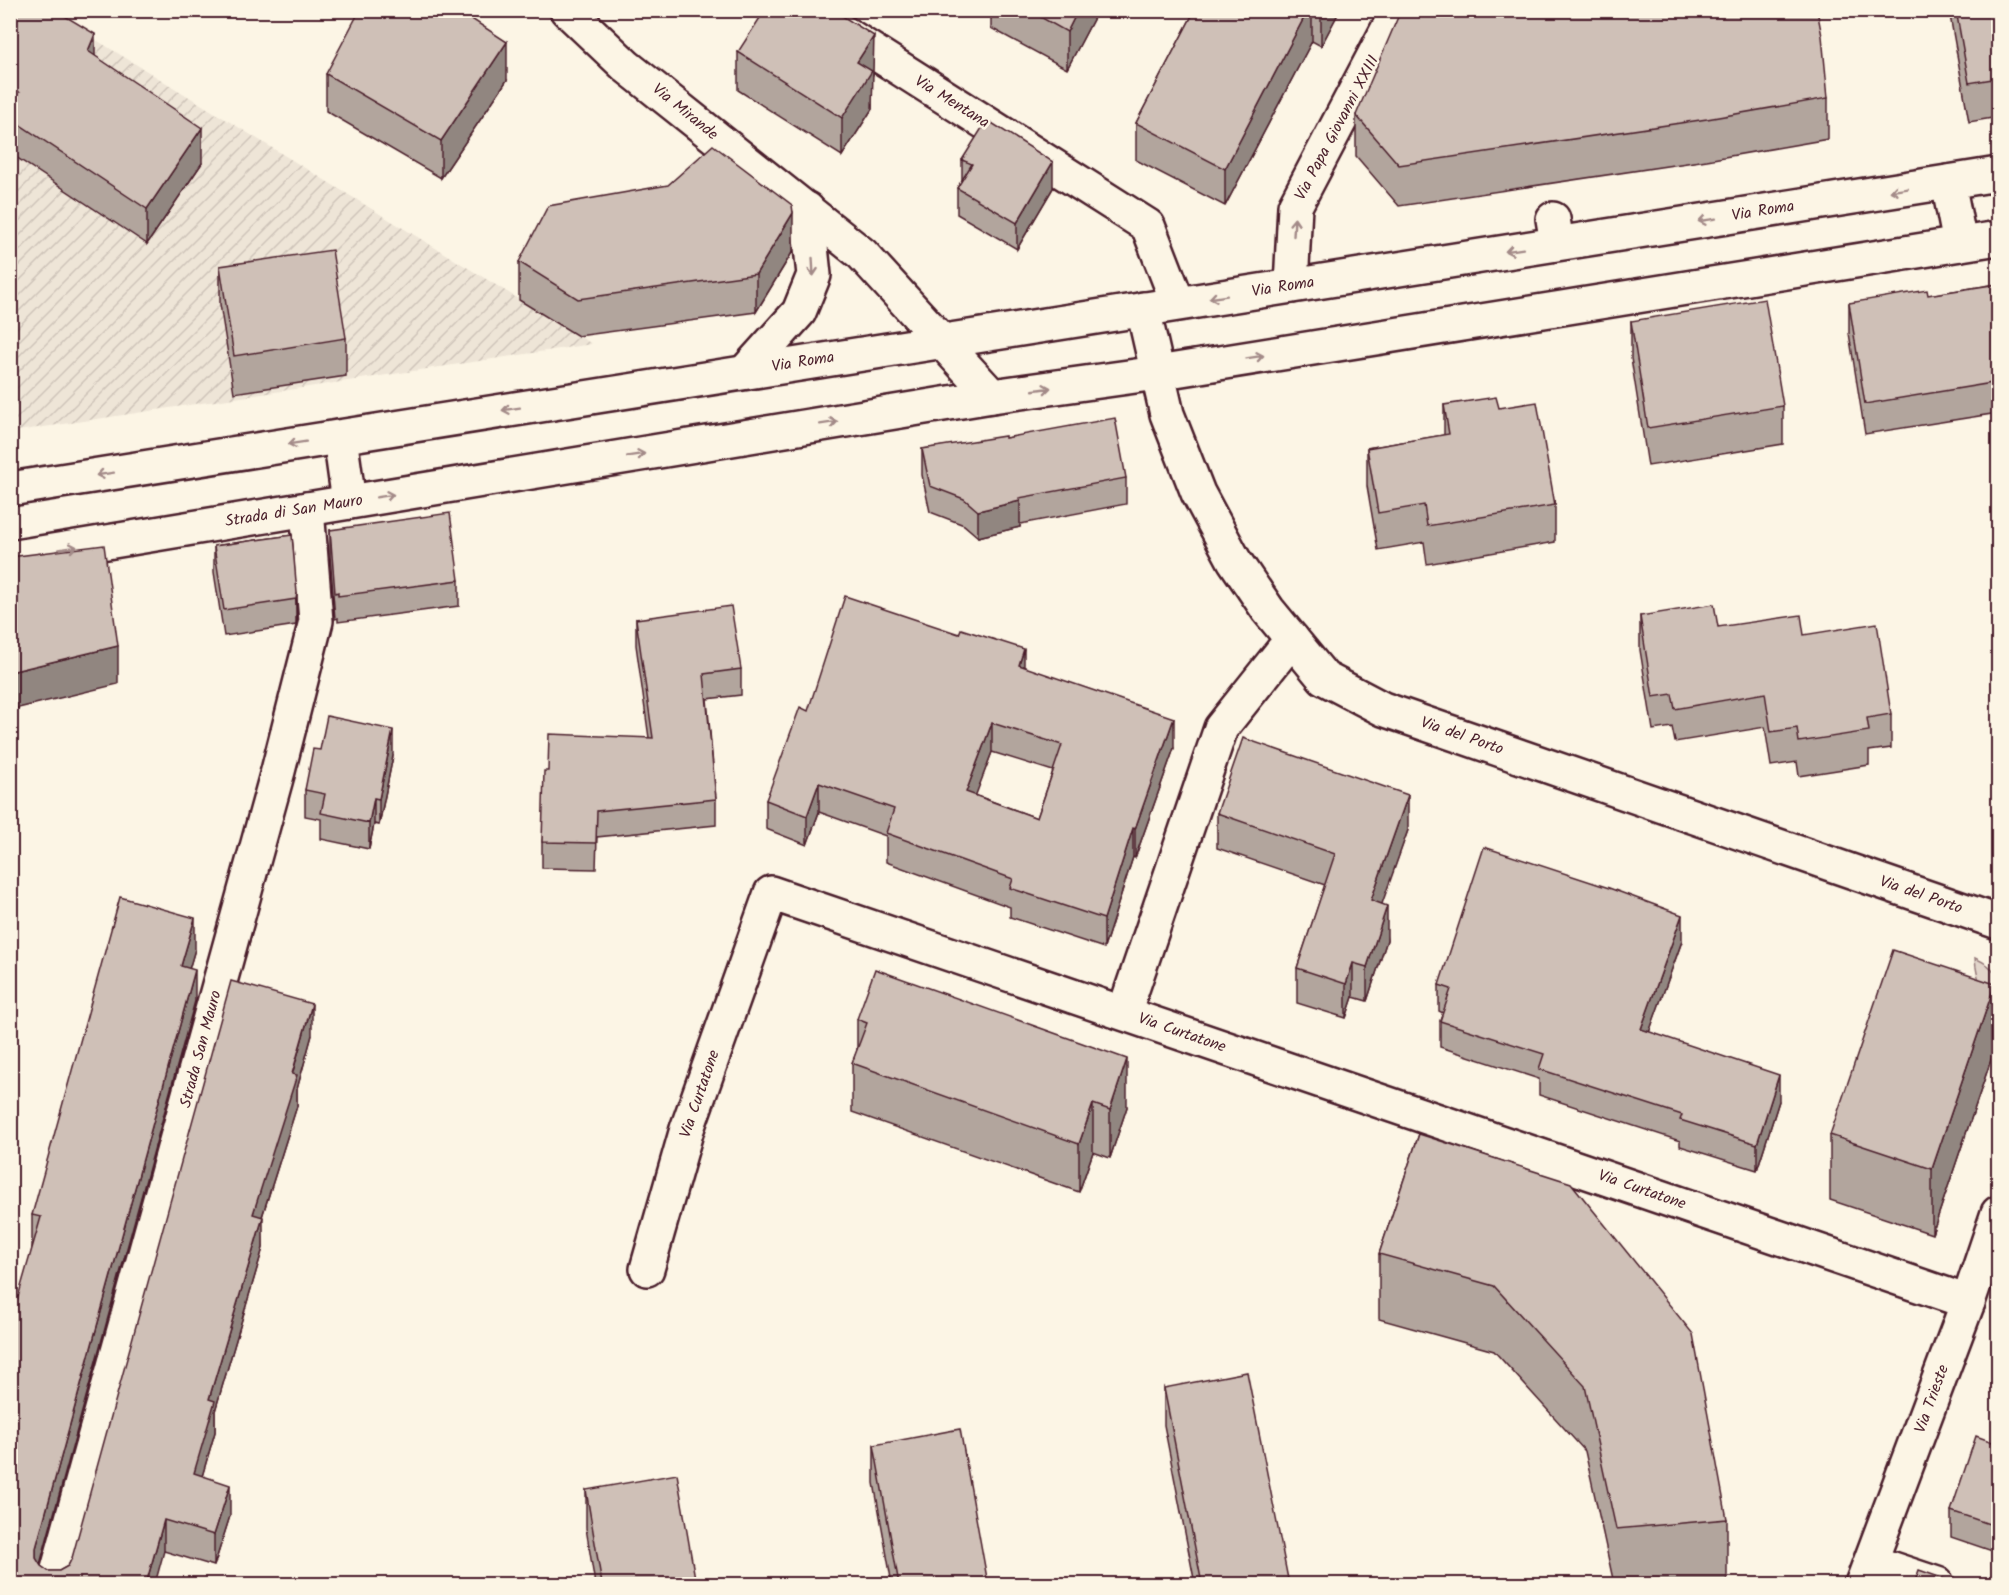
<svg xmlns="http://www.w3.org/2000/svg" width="2009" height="1595" font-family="Kalam,sans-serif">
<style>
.industrial{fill:url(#industrial-furrows)}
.green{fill:#e2d5ca;stroke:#967a7a;stroke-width:1.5}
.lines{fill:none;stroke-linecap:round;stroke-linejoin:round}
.minor-casing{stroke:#4a1f2b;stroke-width:38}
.major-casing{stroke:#4a1f2b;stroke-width:38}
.minor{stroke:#fcf5e5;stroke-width:33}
.major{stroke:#fcf5e5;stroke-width:33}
.wall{fill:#b2a59d;stroke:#4a1f2b;stroke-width:1.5;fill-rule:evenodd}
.shaded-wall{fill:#918680;stroke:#4a1f2b;stroke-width:1.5}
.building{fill:#cfc0b7;stroke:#4a1f2b;stroke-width:1.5;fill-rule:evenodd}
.oneway{stroke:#a38a88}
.labels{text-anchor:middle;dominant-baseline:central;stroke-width:5;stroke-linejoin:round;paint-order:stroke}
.street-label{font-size:16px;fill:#4a1f2b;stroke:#fcf5e5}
</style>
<defs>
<pattern id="industrial-furrows" width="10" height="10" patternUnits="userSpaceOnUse" patternTransform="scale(1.5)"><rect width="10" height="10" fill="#eee5d7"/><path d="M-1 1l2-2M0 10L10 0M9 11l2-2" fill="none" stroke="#cec4b9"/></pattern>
</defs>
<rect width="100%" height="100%" fill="#fcf5e5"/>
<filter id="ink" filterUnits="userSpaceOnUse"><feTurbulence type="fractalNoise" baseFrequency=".0167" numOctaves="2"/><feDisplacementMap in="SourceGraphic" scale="12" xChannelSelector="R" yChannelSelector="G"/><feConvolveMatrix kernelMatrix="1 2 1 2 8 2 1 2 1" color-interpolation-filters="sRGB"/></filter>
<g filter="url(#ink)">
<path class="industrial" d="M11,11h38l543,333 -581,88z"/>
<path class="green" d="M1975,958c28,13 23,21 23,48 -16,-12 -22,-28 -23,-48z"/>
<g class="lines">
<defs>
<g id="minor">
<path d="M567,10l59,56 236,188 130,142"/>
<path d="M808,10l340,216 30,77"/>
<path d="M1948,182l12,62"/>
<path d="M1553,219l4,24"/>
<path d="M1291,286l4,-80 103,-196"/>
<path d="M1143,309l24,105 31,79 36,67 34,50 56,68 59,31 615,213"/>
<path d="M745,372l54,-60 15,-37 -7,-66"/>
<path d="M340,437l9,65"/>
<path d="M1124,1013l97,-285 71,-89"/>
<path d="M647,1269l40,-140 84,-236 1197,409"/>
<path d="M1871,1562l66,22"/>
<path d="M54,1584l224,-813 38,-150 -9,-112"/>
<path d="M1862,1584l106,-282 30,-89"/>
</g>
<g id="major">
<path d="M10,489l1988,-315"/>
<path d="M10,558l982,-162 165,-23 841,-135"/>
</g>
</defs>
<use href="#minor" class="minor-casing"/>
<use href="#major" class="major-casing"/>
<use href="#minor" class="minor"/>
<use href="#major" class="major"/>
</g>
<g class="wall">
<path d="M10,10l85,46 107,107 -55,81 -137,-91z"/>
<path d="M991,10h107l-31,59 -76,-41z"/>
<path d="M1195,10h145l-19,36 -9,-5 -87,165 -89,-46v-37z"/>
<path d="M1949,10h49v107l-29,5z"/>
<path d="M738,52l136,22 -2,2v33l-30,47 -104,-66z"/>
<path d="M326,74l181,6 -66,98 -115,-67z"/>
<path d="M1828,98v41l-121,21 -308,46 -43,-50v-41z"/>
<path d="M962,160l91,28 -36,61 -60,-35v-26l5,-7z"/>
<path d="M793,251l-37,61 -178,24 -59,-36v-38z"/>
<path d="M220,266l126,72v38l-112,17 -14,-89z"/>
<path d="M1998,284v129l-133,21 -16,-101v-30l79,-8z"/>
<path d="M1631,321l152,85v38l-135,22 -17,-108z"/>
<path d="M1444,405l55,3 56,97v37l-128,22 -3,-22 -46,8 -11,-64v-38l77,-13z"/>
<path d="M1005,438l121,40v26l-106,20v3l-42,10 -14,-12 -34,-13 -8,-37v-26z"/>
<path d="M330,530l129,50v26l-121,16v-4l-3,1 -5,-63z"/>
<path d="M292,535l5,84 -1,6 -72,11 -10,-64v-26z"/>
<path d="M1640,616l78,11 86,8 87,79v34l-22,3v14l-70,11 -2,-14 -26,4 -6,-39 -90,15 -3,-15 -19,3 -13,-80z"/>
<path d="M636,619l105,50v26l-34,4 9,100v26l-119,12 -1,32 -54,-1v-26l6,-71 101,-33 -13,-93z"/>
<path d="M1024,667l150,81 -39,110 -2,-1 -29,91 -94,-31v-10l-124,-45v-26l-67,-24 -12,33 -41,-16v-29l42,-89zM992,752l61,19 -16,47 -62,-23z"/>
<path d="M320,750l73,6 -14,69 -5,-1 -5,25 -48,-10v-20l-16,-3v-26z"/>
<path d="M1217,813l191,17 -27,74 6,36 -20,61 -14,-4 -7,21 -49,-15v-35l28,-83 -108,-37z"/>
<path d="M1682,941l-33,91 130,69 -22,69 -77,-24v-5l-141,-46v-16l-99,-32v-26l3,-8 -4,-2v-26z"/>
<path d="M195,949l-6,20 6,32 -155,564 1,1 7,5h11l9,-5 4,-8 240,-523 -15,54v17l-35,111 1,31 -48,163v21l-13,44 28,40 -16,50 -50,-15 -154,33 22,-338v-31z"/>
<path d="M857,1019l270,88 -17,51 -17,-6 -14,40 -227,-80v-49l5,-12z"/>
<path d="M1995,1048l-63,186 -102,-34v-65z"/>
<path d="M1419,1134l308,385v65h-113l-29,-133 -91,-100 -115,-32v-65z"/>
<path d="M1998,1341v39l-3,-2v-26z"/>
<path d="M1164,1388l125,196h-94l-31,-159z"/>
<path d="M1998,1444v109l-47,-16v-26z"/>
<path d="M874,1445l114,139h-96l-18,-101z"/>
<path d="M586,1490l110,94h-101l-9,-56z"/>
</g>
<g class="shaded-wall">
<path d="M1078,10h20l-31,59v-37z"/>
<path d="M1308,10h4v31l-87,165v-37z"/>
<path d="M1321,10h19l-19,36z"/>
<path d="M95,34v35l-7,-18z"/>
<path d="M874,36l-2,73 -30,47v-38l15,-56z"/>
<path d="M507,42v38l-66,98v-37z"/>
<path d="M202,128v35l-55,81v-35z"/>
<path d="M1053,162v26l-36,61v-26z"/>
<path d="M793,213v38l-37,61v-38z"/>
<path d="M1020,501v26l-42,10v-26z"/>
<path d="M297,593v26l-1,6v-26z"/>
<path d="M118,646v38l-108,26v-38z"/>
<path d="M1024,649v29l-5,-13z"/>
<path d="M1174,718v30l-39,110v-29z"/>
<path d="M992,723v29l-26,69v-29z"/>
<path d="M393,730v26l-14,69v-26z"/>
<path d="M819,783v29l-12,33v-29z"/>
<path d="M1408,795v35l-37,105v-35z"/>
<path d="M374,798v26l-5,25v-26z"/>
<path d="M1133,828v29l-29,91v-29z"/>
<path d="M1387,906v34l-20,61v-34z"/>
<path d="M1682,915v26l-41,114v-26z"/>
<path d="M195,918v31l-14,48v-31z"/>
<path d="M1353,963v34l-7,21v-34z"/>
<path d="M195,970v31l-159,578v-31z"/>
<path d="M1995,984v64l-63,186v-65z"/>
<path d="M312,1004v31l-15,54v17l-44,139v-31z"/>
<path d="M1127,1059v48l-17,51v-48z"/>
<path d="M1779,1075v26l-22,69v-26z"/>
<path d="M1093,1104v48l-14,40v-48z"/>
<path d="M263,1217v31l-48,163v21l-21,72v-31l15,-74z"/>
<path d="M230,1485v31l-16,50v-31z"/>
<path d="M164,1520v31l-9,33h-9z"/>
</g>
<g class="building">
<path d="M10,10h45l40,24 -7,17 114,77 -55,81 -137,-91v-25l9,-1 -9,-5z"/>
<path d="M360,10h98l49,32 -66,99 -115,-67z"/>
<path d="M765,10h68l41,26 -17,26 15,9 -30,47 -104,-66z"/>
<path d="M1028,10h50l-11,22z"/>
<path d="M1195,10h113l-83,159 -89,-46z"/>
<path d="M1401,10h416l5,26 6,62 -121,21 -308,46 -43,-50z"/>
<path d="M1956,10h42v68l-29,5z"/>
<path d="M987,120l66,42 -36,61 -60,-35 15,-24 -10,-4z"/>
<path d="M713,145l79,60 1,8 -37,61 -178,25 -59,-37 29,-56 120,-21z"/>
<path d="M332,250l14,88 -112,18 -14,-90z"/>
<path d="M1998,284v98l-133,22 -16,-101 78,-13 1,5z"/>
<path d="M1765,299l18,107 -135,22 -17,-107z"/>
<path d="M1496,397l3,11 38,-6 18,103 -128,21 -3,-21 -46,8 -11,-65 82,-14 -5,-29z"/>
<path d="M1115,418l11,60 -107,20 1,3 -42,10 -14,-12 -34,-13 -8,-37 83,-13v2z"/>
<path d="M450,513l9,67 -121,16v-4l-3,1 -5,-63z"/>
<path d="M292,535l5,58 -1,6 -72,11 -10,-64z"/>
<path d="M104,545l14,101 -108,26v-115z"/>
<path d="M845,596l114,38 2,-5 63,20 -5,16 155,53 -39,111 -2,-1 -29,91 -94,-31 3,-9 -127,-46 8,-24 -75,-26 -12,33 -41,-16 34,-93 8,4zM992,723l70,22 -25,73 -71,-26z"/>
<path d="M1714,604l4,23 83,-12 3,20 73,-12 14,91 -24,4 2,13 -70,11 -2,-14 -26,4 -6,-39 -90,16 -3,-15 -19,3 -13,-81z"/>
<path d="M731,606l10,63 -37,5 12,125 -119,12 -1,32 -54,-1 2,-71h4l1,-37 104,4 -17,-119z"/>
<path d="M327,716l66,14 -14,69 -5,-1 -5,25 -48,-10 4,-19 -20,-4 8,-41 7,1z"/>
<path d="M1243,738l165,57 -37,105 16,6 -20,61 -14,-4 -7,21 -49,-16 38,-114 -118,-41z"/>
<path d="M1484,847l125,41 73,27 -41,114 138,46 -22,69 -77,-24 2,-5 -143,-46 5,-15 -104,-33 11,-32 -12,-4z"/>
<path d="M120,897l75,21 -14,48 14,4 -159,578v10l5,8 7,5h11l9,-5 4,-8 159,-577 81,23 -20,70 5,1 -44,139 10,3 -54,182 6,2 -21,72 36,12 -16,50 -50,-15 -18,64h-136v-259l31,-108 -9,-2z"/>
<path d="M1893,950l102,34 -63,185 -102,-34z"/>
<path d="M875,969l252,90 -17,51 -17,-6 -14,40 -227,-81 15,-40 -10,-4z"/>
<path d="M1419,1134l152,49 122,151 34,185 -111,10 -31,-143 -91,-100 -115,-32z"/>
<path d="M1998,1341v13l-3,-2z"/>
<path d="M1247,1372l42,212h-87l-38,-196z"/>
<path d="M960,1429l28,155h-89l-25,-139z"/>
<path d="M1976,1436l22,8v83l-47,-16z"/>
<path d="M677,1474l19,110h-94l-16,-94z"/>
<path d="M1919,1570l40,14h-45z"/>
</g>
<defs><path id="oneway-shaft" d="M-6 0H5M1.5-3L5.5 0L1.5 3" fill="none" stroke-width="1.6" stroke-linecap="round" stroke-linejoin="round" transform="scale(1.5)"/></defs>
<g class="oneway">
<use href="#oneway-shaft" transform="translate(1899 190) rotate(171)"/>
<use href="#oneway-shaft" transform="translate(1707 220) rotate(171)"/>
<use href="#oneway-shaft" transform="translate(1294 227) rotate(-87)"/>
<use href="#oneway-shaft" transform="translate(1514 250) rotate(171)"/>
<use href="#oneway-shaft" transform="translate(813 267) rotate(87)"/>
<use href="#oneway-shaft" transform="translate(1218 297) rotate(171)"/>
<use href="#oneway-shaft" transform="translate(1255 357) rotate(-9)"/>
<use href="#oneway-shaft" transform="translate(1042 389) rotate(-8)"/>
<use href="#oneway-shaft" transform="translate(511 409) rotate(171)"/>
<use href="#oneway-shaft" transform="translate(829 423) rotate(-9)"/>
<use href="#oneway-shaft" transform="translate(297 443) rotate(171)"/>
<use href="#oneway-shaft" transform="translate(636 455) rotate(-9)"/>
<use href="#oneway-shaft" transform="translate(105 474) rotate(171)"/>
<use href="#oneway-shaft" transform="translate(385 496) rotate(-9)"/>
<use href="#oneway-shaft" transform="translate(68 548) rotate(-9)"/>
</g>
</g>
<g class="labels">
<g class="street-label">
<text transform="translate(952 102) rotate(32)">Via Mentana</text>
<text transform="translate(685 112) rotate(39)">Via Mirande</text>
<text transform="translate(1337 128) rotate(-62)">Via Papa Giovanni XXIII</text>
<text transform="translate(1763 211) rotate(-9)">Via Roma</text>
<text transform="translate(1283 287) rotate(-9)">Via Roma</text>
<text transform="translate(803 362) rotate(-9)">Via Roma</text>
<text transform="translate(294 511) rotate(-9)">Strada di San Mauro</text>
<text transform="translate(1462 736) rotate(19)">Via del Porto</text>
<text transform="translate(1921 895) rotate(19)">Via del Porto</text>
<text transform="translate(1182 1033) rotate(19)">Via Curtatone</text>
<text transform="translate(201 1049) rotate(-75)">Strada San Mauro</text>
<text transform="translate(700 1094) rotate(-71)">Via Curtatone</text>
<text transform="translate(1642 1190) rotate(19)">Via Curtatone</text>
<text transform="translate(1932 1399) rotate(-70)">Via Trieste</text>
</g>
</g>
<rect width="2009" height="1595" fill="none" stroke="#fcf5e5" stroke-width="36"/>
<rect x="18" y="18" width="1973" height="1559" fill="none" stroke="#4a1f2b" stroke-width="2" filter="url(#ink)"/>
</svg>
